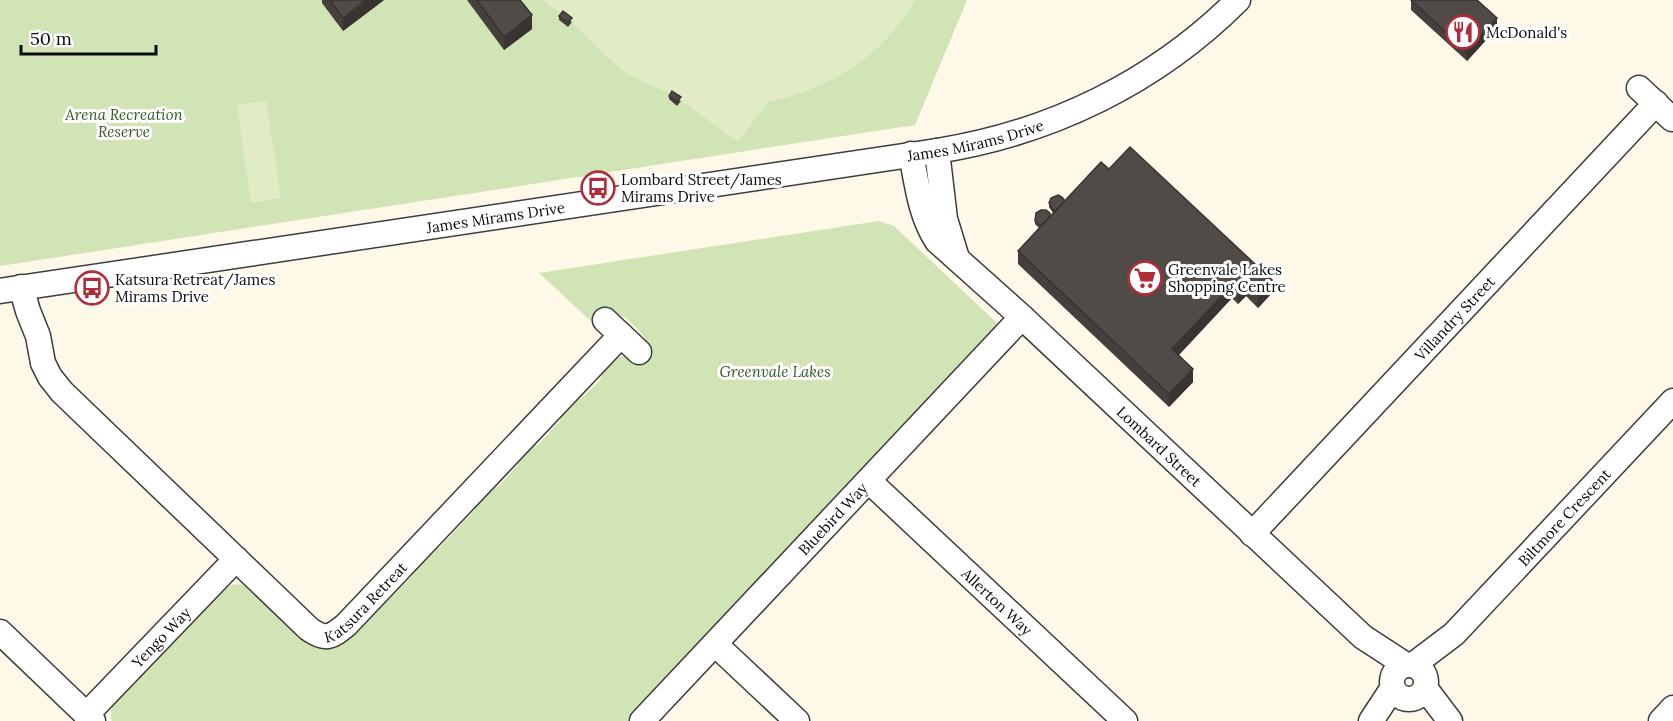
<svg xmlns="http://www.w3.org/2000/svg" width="1673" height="721" font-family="Lora,serif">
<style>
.green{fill:#d0e4b5}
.pitch{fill:#e1ecc6}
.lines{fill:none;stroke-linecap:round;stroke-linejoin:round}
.minor-casing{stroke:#3d3d3d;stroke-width:27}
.minor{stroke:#fff;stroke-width:24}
.wall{fill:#46403d}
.shaded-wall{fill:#393432}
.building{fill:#514b47;stroke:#393432;stroke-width:1.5}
.labels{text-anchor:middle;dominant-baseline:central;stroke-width:6;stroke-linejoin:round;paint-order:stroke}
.poi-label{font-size:15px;fill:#0a0a0a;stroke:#fff;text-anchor:start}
.park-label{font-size:15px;font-style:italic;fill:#2f5b20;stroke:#fff}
.street-label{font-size:15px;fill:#0a0a0a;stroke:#fff}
</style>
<rect width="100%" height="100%" fill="#fdf8e8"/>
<g class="green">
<path d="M0,0h967l-52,125 -915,141z"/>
<path d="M879,221l15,5 104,98 -3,4 -366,393h-517c-4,-10 2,-18 7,-27l104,-105c10,-6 17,-6 27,-2l55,51 54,-8 11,-11 1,-12 10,-9 11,-2 21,-21 2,-12 14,-15h10l35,-37 1,-5 19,-19 5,-1 19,-21 1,-10 8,-9 11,-1 22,-24 2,-11 8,-9 11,-2 20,-20 1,-11 13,-11 20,-2 9,-9v-10c-22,-22 -21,-28 -50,-12l-55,-51z"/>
</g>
<g class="pitch">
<path d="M543,0h372c-34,58 -83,88 -147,102l-30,40 -66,-48 -21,-8 -23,-12 -25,-20 -31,-32z"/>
<path d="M266,101l15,97 -30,5 -14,-98z"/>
</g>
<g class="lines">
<defs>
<g id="minor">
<path d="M1639,88l33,31"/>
<path d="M937,151l8,68 11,36"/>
<path id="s1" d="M911,154c6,30 9,61 26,87l85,76 341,320 43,28"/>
<path id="s2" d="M21,287l7,24 10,25 5,27 7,14 12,15 247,237c17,12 22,8 37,-4l275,-290"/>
<path id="s3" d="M0,291l937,-140c114,-18 219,-69 301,-151"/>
<path d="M605,320l34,32"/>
<path id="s4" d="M869,481l256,240"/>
<path id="s5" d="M1252,534l404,-431"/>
<path d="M0,632l93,89"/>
<path d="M715,644l82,77"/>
<circle cx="1409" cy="682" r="17"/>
<path id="s6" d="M1413,665l41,-31 219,-233"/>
<path d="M1425,688l25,33"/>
<path id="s7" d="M86,715l150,-156"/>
<path id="s8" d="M642,721l380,-404"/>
<path d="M1371,721l21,-32"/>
<path d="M1661,721l12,-13"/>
</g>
</defs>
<use href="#minor" class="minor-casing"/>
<use href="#minor" class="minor"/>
</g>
<g class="wall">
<path d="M322,0h62l-41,31 -21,-28z"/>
<path d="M467,0h53l12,29 -28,21z"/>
<path d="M1411,0l86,28 -30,33 -56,-51z"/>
<path d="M559,16l13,6 -4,5 -9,-7z"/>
<path d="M669,96l12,5 -4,5 -8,-7z"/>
<path d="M1109,169l163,124 -14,15 -12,-12 -8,8 -6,-6 -53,57 14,27 -24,25 -151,-143v-13l21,-23 -4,-4v-3l15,-5 3,-3 -4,-6v-4l16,-2z"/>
</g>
<g class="shaded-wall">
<path d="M366,0h18l-41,31v-13z"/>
<path d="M532,15v14l-28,21v-13z"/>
<path d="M1497,18v10l-30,33v-10z"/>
<path d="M1272,280v13l-14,15v-13z"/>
<path d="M1246,283v13l-8,8v-13z"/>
<path d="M1232,285v13l-60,64v-13z"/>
<path d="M1193,369v13l-24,25v-13z"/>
</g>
<g class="building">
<path d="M330,0h36l-23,18z"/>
<path d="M477,0h43l12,15 -28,22z"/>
<path d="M1411,0h66l20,18 -30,33z"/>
<path d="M563,11l9,7 -4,5 -9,-7z"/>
<path d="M672,91l9,6 -4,5 -8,-6z"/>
<path d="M1130,147l142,133 -14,15 -12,-12 -8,8 -6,-6 -60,64 21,20 -24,25 -151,-143 83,-89 8,7z"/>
<path d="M1058,195l4,2 3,4 -9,9h-3l-4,-7 2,-5z"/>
<path d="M1041,210h5l4,3v3l-8,9h-3l-4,-4 1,-8z"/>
</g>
<defs>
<symbol id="restaurant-ring" viewBox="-11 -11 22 22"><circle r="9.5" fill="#fff" stroke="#ae2d39" stroke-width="1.5"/><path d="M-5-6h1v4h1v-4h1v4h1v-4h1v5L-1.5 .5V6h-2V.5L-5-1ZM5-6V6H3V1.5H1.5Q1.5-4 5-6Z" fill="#ae2d39"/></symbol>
<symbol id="bus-ring" viewBox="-11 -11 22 22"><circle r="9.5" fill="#fff" stroke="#ae2d39" stroke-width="1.5"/><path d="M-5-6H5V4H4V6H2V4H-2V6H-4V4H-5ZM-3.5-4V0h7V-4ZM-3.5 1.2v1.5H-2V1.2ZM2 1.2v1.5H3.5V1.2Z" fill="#ae2d39"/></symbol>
<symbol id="supermarket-ring" viewBox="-11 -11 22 22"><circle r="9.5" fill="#fff" stroke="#ae2d39" stroke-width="1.5"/><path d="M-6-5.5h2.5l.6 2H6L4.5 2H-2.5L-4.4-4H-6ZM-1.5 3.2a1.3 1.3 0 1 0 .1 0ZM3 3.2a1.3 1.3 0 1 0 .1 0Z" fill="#ae2d39"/></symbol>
</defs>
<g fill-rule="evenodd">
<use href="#restaurant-ring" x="1444" y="13" width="38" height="38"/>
<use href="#bus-ring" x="579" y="169" width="38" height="38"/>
<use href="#supermarket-ring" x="1126" y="259" width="38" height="38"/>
<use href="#bus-ring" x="73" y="269" width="38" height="38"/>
</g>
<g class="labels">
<g class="poi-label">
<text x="1486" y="32">McDonald's</text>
<text x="621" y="179">Lombard Street/James<tspan x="621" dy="17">Mirams Drive</tspan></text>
<text x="1168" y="269">Greenvale Lakes<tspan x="1168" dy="17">Shopping Centre</tspan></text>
<text x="115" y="279">Katsura Retreat/James<tspan x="115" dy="17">Mirams Drive</tspan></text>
</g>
<g class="park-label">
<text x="124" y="114">Arena Recreation<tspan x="124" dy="17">Reserve</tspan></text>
<text x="775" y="371">Greenvale Lakes</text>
</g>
<g class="street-label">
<text stroke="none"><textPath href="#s3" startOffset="987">James Mirams Drive</textPath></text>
<text stroke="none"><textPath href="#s3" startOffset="501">James Mirams Drive</textPath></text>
<text stroke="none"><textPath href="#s5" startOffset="296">Villandry Street</textPath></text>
<text stroke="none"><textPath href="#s1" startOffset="394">Lombard Street</textPath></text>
<text stroke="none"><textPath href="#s6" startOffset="212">Biltmore Crescent</textPath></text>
<text stroke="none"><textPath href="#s8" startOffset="278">Bluebird Way</textPath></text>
<text stroke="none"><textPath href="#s2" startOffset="528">Katsura Retreat</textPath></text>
<text stroke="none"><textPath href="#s4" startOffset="176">Allerton Way</textPath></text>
<text stroke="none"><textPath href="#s7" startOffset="108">Yengo Way</textPath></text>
</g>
</g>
<path d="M21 45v9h135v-9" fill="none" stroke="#0a0a0a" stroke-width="3"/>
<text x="30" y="45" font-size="18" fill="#0a0a0a" stroke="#ffffff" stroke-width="4.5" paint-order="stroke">50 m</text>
</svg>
